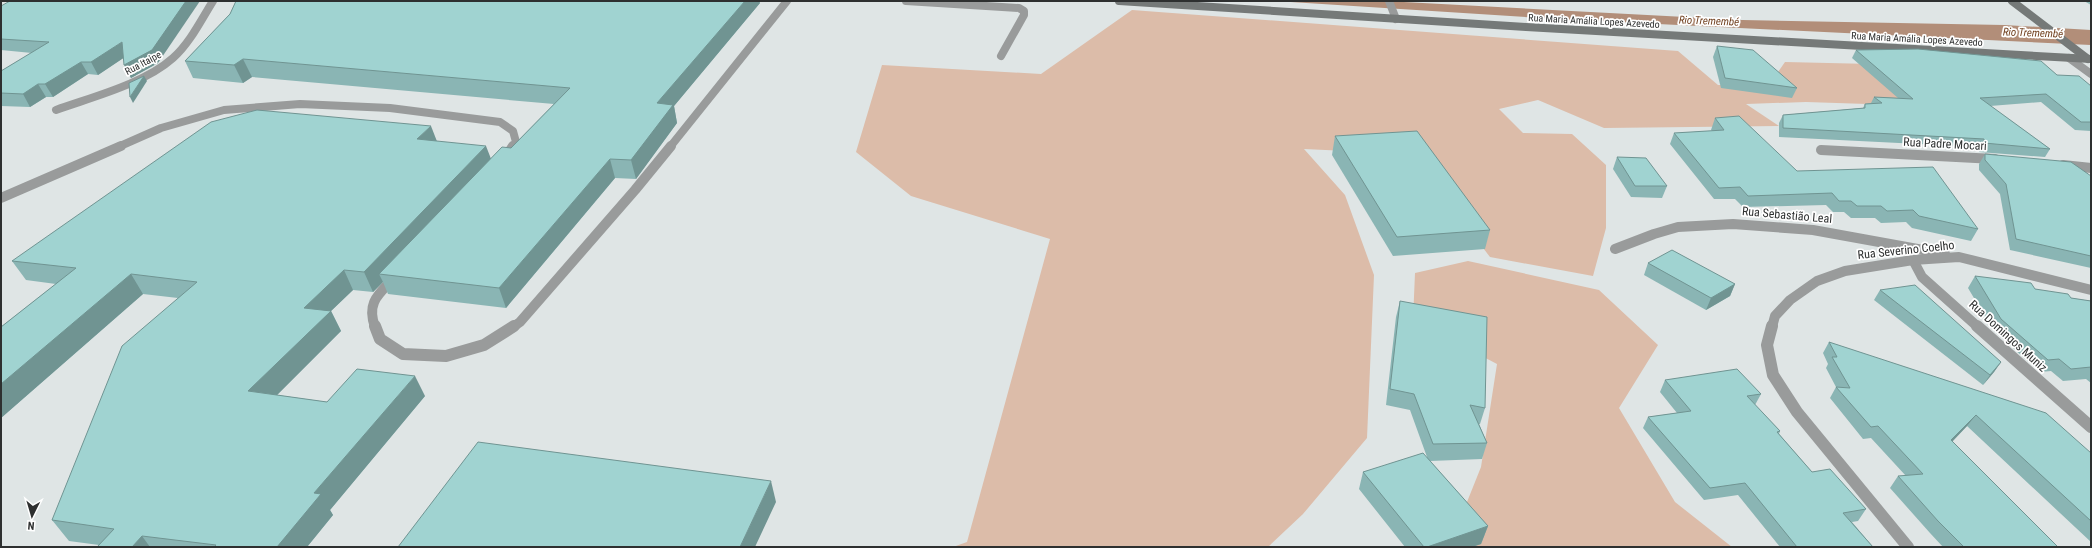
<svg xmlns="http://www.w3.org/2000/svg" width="2092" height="548" font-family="'Roboto Condensed',sans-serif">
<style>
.green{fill:#dcbca9}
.water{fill:#b28e79}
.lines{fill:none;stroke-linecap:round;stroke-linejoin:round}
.lane-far2{stroke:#999b9b;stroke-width:8}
.lane-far1{stroke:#999b9b;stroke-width:10}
.lane{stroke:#999b9b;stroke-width:12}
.street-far2{stroke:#999b9b;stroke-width:8}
.street-far1{stroke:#999b9b;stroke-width:10}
.street{stroke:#999b9b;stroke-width:12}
.secondary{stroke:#757978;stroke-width:8}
.wall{fill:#8ab5b4}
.shaded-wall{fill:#709492}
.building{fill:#a0d3d1;stroke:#709492}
.labels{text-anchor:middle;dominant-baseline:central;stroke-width:3.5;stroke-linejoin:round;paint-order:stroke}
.far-street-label{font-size:10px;fill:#2e3030;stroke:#fff}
.far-water-label{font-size:11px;font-style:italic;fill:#71401f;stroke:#fff}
.street-label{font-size:12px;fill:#2e3030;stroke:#fff}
</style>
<rect width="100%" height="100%" fill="#dfe5e5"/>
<g class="green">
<path d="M1132,10l546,41 40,34h51l16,-23 130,3 44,42 -153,-5 -60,2 33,22 -175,2 -66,-28 -39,9 24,24 49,1 34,31v63l-13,48 -103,-19 -79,-103 -107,-5 41,46 29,80 -7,163 -64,76 -35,33h-315l14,-5 83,-303 -139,-43 -55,-44 26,-87 159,9z"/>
<path d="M1468,261l131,29 59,55 -39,63 56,94 57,45h-283l32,-80 16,-103 -84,-44 2,-47z"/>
</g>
<path class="water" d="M1275,1h110l357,19 262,5 87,5v15l-535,-26z"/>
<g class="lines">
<g class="lane-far2">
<path d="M906,1l113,7 5,3v4l-23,41"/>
<path d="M118,147l43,-19 63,-18 76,-6 90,4 110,14 13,9 3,11 -3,5"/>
<path d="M670,147l117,-146"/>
</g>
<g class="lane-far1">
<path d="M507,155l6,-9"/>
<path d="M1,198l120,-52"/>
<path d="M375,327c-9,-25 4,-33 20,-50"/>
<path d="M513,327l7,-5 115,-132 36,-44"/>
</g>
<path class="lane" d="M375,326l5,13 23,15 43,2 38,-11 30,-19"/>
<g class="street-far2">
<path d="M1389,1l7,18"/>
<path d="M2069,58l22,16"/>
<path d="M56,110c36,-13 88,-26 117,-52 17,-15 28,-38 40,-57"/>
</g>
<g class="street-far1">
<path d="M1821,150l174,9"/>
<path d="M2063,165l28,3"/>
<path d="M1615,249l39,-15 24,-7 55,-3 80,6 132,24"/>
<path d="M1913,260l9,17 56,50"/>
<path d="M1772,327l3,-11 15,-16 27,-19 28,-10 68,-11 46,-3 132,33"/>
</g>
<g class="street">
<path d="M1772,326l-5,19 6,30 24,37 111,135"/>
<path d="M1977,326l114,101"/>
</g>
<g class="secondary">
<path d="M1119,1l407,26 565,32"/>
<path d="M2012,1l76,58"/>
</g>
</g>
<g class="wall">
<path d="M236,1h523l1,2 -86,103 3,17 -41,56 -21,-1 -109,130 -118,-14 -5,-12 -10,10 -20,-2 -22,21 10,20 -64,64 50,7 98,-6 -95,114 3,5 -26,32h-210l2,-2 -30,-4 -17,-21 126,-222 -35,-4 -142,124v-91l55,-43 -30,-4 -14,-19 424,-120 55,18 20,-11 43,-44 -302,-27 -9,6 -50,-5 -8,-17 45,-47z"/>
<path d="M2084,1h7v4z"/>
<path d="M1,6l157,57 -27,15 -8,-20 -25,17 -10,-1 -35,23h-7l-16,10 -29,-1v-35l31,-18 -31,-3z"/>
<path d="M1717,46l80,42 -5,10 -71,-10 -8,-31z"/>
<path d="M1856,50l201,25 34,11v45l-16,-1 -34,-28 -51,4 60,43 -5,8 -66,-5v-5l-200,-10v-14l4,-8 80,-7 2,-4 6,-1 3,-6 24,1 -46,-40z"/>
<path d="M1715,118l82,53 181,58 -7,12 -59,-13 -6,-6 -25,1 -6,-5h-24l-7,-6h-11l-7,-7 -83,2 -8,-8h-21l-44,-55 4,-11 38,-2 -1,-1z"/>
<path d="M1335,136l155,94 -5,19 -92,7 -61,-101z"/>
<path d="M1985,154l106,22v92l-81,-18 -10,-56 -21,-24v-6z"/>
<path d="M1617,157l50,29 -5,12 -31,-1 -18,-28z"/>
<path d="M1648,263l87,21 -5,12 -24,14 -62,-35z"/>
<path d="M1975,276l60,13 36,9 20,3v82l-5,-4 -23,2 -12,-10 -11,1 -47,-42 -25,-42z"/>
<path d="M1880,290l121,72 -7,10 -11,13 -109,-85z"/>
<path d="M1400,301l85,107 -5,16h-1l8,19 -5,16 -52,2 58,65 -7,18 -9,3h-67l-46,-58 4,-17 64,-15 -17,-47 -24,-5 10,-88z"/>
<path d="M1829,342l262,111v89l-124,-116 -15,16 106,105h-115l-13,-14 -40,-45 8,-12h8l-35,-38 -8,1 -33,-41 6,-11 -10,-19 2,-4 -5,-11z"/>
<path d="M1665,380l96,14 -6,11 25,26 -1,3 33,38 54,37 -8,12 -6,1 21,25h-93l-42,-52 -34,5 -61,-72 5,-11 29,-4 -17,-21z"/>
</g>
<g class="shaded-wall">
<path d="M186,1h14l-42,62 -27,15 -7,-13z"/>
<path d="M745,1h14l1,2 -86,103 3,17 -41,56 -5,-19 26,-57z"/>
<path d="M122,42l6,13 -30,20 -7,-13z"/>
<path d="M243,59l9,18 -9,6 -9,-18z"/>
<path d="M81,62l7,12 -35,23 -8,-13z"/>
<path d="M144,76l3,5 -14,22 -3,-6z"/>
<path d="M38,84l8,13 -16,10 -7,-13z"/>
<path d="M431,126l7,18 -21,-5z"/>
<path d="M486,146l7,18 -114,110 4,8 -10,10 -9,-20z"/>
<path d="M610,159l5,19 -109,130 -7,-20z"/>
<path d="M344,270l9,20 -22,21 10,20 -81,81 -12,-21 56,-83z"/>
<path d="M131,274l12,20 -142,124v-34z"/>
<path d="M1735,284l-5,12 -24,14 5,-12z"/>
<path d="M2001,362l-7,10 -11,13 7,-10z"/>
<path d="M415,376l10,20 -95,114 3,5 -26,32h-30l37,-54z"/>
<path d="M1976,415l-9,11 -25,26 9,-12z"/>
<path d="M771,481l5,21 -21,45h-15z"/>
<path d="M1488,526l-7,18 -9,3h-45z"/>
<path d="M142,536l8,11h-18z"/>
</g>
<g class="building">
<path d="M10,1h176l-34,49 -28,15 -2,-23 -31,20h-10l-36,22h-7l-15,10 -22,-1v-22l48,-29 -48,-3v-33z"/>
<path d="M236,1h509l-88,102 16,2 -42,55 -21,-1 -111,129 -120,-14 123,-127 9,1 59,-60 -327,-29 -9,6 -49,-4 45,-47z"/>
<path d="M1717,46l36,4 44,38 -72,-10z"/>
<path d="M1918,49l123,12 16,14 22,1 12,10v36h-10l-35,-28 -66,4 70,51 -66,-6v-4l-201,-11v-13l82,-7v-4l17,-1 -8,-6 39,2 -57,-49z"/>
<path d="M144,76l-14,21 -1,-14z"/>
<path d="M257,110l174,16 -14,13 69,7 -122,126 -20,-2 -40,38 27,3 -83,80 79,11 30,-33 58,7 -101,117 7,1 -44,53h-63l2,-2 -74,-9 -10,11h-35l17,-18 -62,-9 70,-174 75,-64 -66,-8 -130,110v-57l75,-59 -64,-7 199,-139z"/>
<path d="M1739,116l58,55 136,-4 45,62 -59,-13 -6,-6 -26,1 -6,-5h-24l-6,-5h-12l-7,-8 -84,3 -8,-9 -21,1 -45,-55 50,-3 -9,-12z"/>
<path d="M1417,131l73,99 -93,7 -62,-101z"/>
<path d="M1985,154l86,8 20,14v80l-75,-17 -10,-55 -21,-24z"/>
<path d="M1617,157l29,1 21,28h-32z"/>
<path d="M1672,250l63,34 -24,14 -63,-35z"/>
<path d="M1975,276l56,7 4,6 33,5 3,4 20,3v66l-20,2 -12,-10 -11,1 -47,-41z"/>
<path d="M1915,285l86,77 -11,13 -110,-85z"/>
<path d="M1400,301l87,16 -2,91 -15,-3 17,38 -54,1 -19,-50 -24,-5z"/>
<path d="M1829,342l217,71 45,40v68l-115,-106 -25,25 107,107h-94l-26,-26 -40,-45 25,-2 -45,-48 -7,1 -35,-40 14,1 -18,-31h5z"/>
<path d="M1737,369l24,25 -14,2 33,35 -3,1 35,40 18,-3 36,40 -23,4 30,34h-76l-52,-64 -35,5 -62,-71 43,-6 -26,-31z"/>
<path d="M478,442l293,39 -31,66h-342z"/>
<path d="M1423,453l65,73 -61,21h-3l-61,-75z"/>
</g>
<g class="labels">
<g class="far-street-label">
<text transform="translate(1594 21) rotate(3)">Rua Maria Amália Lopes Azevedo</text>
<text transform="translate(1917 39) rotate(3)">Rua Maria Amália Lopes Azevedo</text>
<text transform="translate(143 63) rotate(-28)">Rua Itaipe</text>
</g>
<g class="far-water-label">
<text transform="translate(1709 21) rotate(2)">Rio Tremembé</text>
<text transform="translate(2033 33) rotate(2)">Rio Tremembé</text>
</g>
<g class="street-label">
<text transform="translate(1945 144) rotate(3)">Rua Padre Mocari</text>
<text transform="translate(1787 215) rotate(5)">Rua Sebastião Leal</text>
<text transform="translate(1906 250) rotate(-6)">Rua Severino Coelho</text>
<text transform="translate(2008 336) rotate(42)">Rua Domingos Muniz</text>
</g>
</g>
<rect width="2092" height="548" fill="none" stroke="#2e3030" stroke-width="4"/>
<g transform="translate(32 516) rotate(185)" stroke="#ffffff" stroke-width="3" paint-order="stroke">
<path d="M0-3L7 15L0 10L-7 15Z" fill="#2e3030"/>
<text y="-6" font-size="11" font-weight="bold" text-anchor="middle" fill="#2e3030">N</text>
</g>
</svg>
